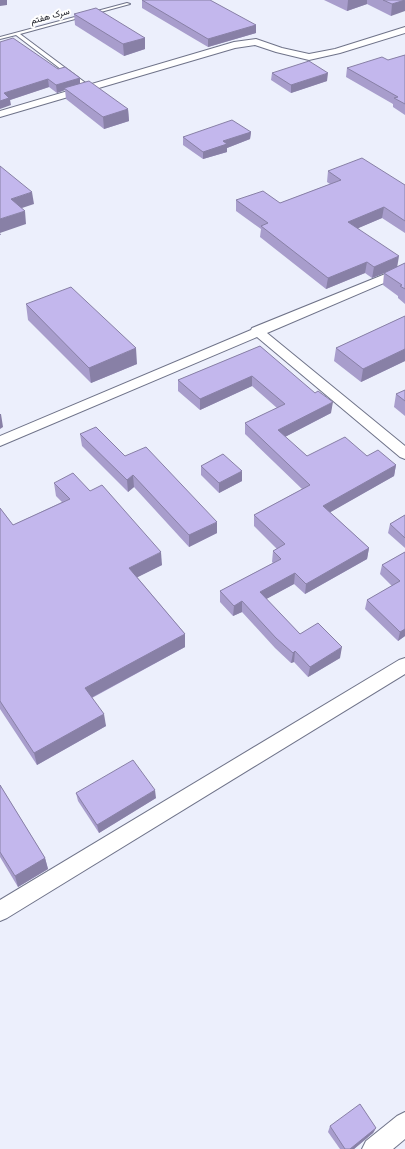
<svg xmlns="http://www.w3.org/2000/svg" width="405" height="1149" font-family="Arial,Vazirmatn,sans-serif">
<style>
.built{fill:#eceffc}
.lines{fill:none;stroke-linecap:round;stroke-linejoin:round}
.service-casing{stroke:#6f7389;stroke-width:2}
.minor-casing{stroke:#6f7389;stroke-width:2}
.service{fill:#fff;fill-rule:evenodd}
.minor{fill:#fff;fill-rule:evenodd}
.wall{fill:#a89dcc}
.shaded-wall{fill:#8880a6}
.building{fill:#c3b7ed;stroke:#8880a6}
.labels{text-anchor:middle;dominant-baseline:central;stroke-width:4;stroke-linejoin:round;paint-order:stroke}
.far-street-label{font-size:9px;fill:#13151d;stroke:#fff}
</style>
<rect width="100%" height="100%" fill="#f7f9fe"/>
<rect class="built" x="0" y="0" width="405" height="1149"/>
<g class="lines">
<defs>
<path id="service" d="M127,3l3,1 -110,30 71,53v2h-4l-71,-54 -16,4v-2z"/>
<g id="minor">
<path d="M405,27v6l-65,20 -31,7 -33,-8 -21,-7 -20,3 -235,69v-6l234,-69 22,-3 26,9 27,6 26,-5z"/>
<path d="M405,266v8l-138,59 138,113v13l-5,-2 -143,-120 -257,109v-10l251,-106 1,-2z"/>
<path d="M405,658v16l-398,244 -7,3v-21l399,-240z"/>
<path d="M405,1112v27l-12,10h-31l4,-8 31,-25z"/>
</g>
</defs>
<use href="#service" class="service-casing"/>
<use href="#minor" class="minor-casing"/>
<use href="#service" class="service"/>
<use href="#minor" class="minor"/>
</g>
<g class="wall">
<path d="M142,0l114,25v8l-48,14 -66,-39z"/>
<path d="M324,0h81l-14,16 -24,-12 -20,7z"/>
<path d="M74,14l71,24v11l-21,7 -49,-31z"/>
<path d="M0,42l58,27 22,9v5l48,26 1,12 -25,8 -38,-30 -1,-9 -8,3 -8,-6 -39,13 1,5z"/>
<path d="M405,55v60l-12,-8v-3l-47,-27 1,-9 41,-8z"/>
<path d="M272,73l55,8 -36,12 -20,-13z"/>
<path d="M251,132l-1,7 -23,9v4l-24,7 -20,-14v-8z"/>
<path d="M328,171l77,14v48l-23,-15 -24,10 39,39 8,-4v41l-7,-6v-2l-15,-11 1,-12 -12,5 -7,-5 -39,16 -66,-52 1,-8 -25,-18v-11l44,3 50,-19 -3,-2z"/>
<path d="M26,304l111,60 -46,19 -63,-63z"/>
<path d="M405,316v45l-44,21 -27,-21 2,-13z"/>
<path d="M260,346l71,67 -46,24 22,19h60l29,9 -2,11 -64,36 39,36 -2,11 -62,35 -11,-10 -28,15 34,35 40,24 -32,19 -14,-15 -3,1 -16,-15 -33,-36 -9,4 -13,-14v-11l53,-28 -1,-1 1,-11 4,-2 -23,-23v-11l48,-26 -57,-55v-11l32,-15 -25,-22 -52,24 -22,-19v-11z"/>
<path d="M405,390v26l-11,-9 2,-13z"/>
<path d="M80,434l45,22 92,77 -28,14 -55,-60 -6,5 -46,-46z"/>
<path d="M201,466l41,15 -23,12 -18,-18z"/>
<path d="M54,483l108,82 -25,12 48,57v13l-93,51 14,28 -69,39 -37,-56v-201l13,17 49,-23 -6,-6z"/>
<path d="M405,515v33l-17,-15 2,-9z"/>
<path d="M405,552v84l-7,5 -33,-32 2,-9 25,-14 -12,-12 2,-9z"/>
<path d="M0,785l45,73 3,11 -30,18 -18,-30z"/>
<path d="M76,793l80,5 -57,35 -21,-32z"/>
<path d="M330,1126l46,2 -3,5 -19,16h-14l-12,-17z"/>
</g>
<g class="shaded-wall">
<path d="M0,0h7v5l-7,1z"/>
<path d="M348,0h19v4l-20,7z"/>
<path d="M405,0v11l-14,5 1,-12z"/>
<path d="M256,25v8l-48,14v-8z"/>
<path d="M145,38v11l-21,7 -1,-12z"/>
<path d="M328,73l-1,8 -36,12v-8z"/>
<path d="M80,78v8l-16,2 1,2 -8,3 -1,-8z"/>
<path d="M48,79l1,8 -39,13 1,5 -11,4v-8l4,-8z"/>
<path d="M128,109l1,12 -25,8 -1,-12z"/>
<path d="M251,132l-1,7 -23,9v4l-24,7v-7l20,-11z"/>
<path d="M32,192l2,12 -21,7 -2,-12z"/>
<path d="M384,207l-2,11 -35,15 1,-11z"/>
<path d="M25,211l1,13 -26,9 1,2h-1v-16z"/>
<path d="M399,256l-2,12 -25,10 2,-11z"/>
<path d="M367,262l-2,11 -39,16 2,-11z"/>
<path d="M136,348l1,16 -46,19 -2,-15z"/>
<path d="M405,349v12l-44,21 2,-13z"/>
<path d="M252,376v10l-52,24v-11z"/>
<path d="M333,402l-2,11 -54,28 1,-11z"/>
<path d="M0,414h1l2,13 -3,2z"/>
<path d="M396,465l-2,11 -72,41 1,-11z"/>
<path d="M242,471v10l-23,12v-10z"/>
<path d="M133,475l1,12 -6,5 -1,-12z"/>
<path d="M217,522v11l-28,14v-12z"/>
<path d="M369,548l-2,11 -62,35 1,-10z"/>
<path d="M161,552l1,13 -32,16 -1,-13z"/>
<path d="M295,573l-1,11 -35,19 1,-11z"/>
<path d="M242,601v11l-9,4 1,-10z"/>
<path d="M405,629v7l-7,5 2,-9z"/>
<path d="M185,634v13l-98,53 -2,-12z"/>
<path d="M342,647l-2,11 -32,19 2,-10z"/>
<path d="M295,651l-1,11 -3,1 2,-10z"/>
<path d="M104,714l2,12 -69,39 -3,-12z"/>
<path d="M155,790l1,8 -57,35 -2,-8z"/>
<path d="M45,858l3,11 -30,18 -3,-11z"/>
<path d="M376,1128l-3,5 -19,16h-4z"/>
</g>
<g class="building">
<path d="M142,0h68l46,25 -48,14z"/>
<path d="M383,0h22l-13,4z"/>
<path d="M96,8l49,30 -22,6 -49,-30z"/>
<path d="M13,38l45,31 7,-2 15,11 -24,7 -8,-6 -44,14 5,5 -9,3v-59z"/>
<path d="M405,55v49l-11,-6 4,-1 -51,-29 35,-11 6,3z"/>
<path d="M309,61l19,12 -37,12 -19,-12z"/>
<path d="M89,81l39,28 -25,8 -39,-29z"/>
<path d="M232,120l19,12 -28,9 4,3 -24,8 -20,-15z"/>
<path d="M362,158l43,27v36l-21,-14 -36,15 51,34 -25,11 -7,-5 -39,16 -67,-52 7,-3 -32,-23 27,-9 17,12 61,-23 -13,-9z"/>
<path d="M0,166l32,26 -21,7 14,12 -25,8z"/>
<path d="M405,263v26l-5,-3 2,-1 -18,-12z"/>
<path d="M71,287l65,61 -47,20 -63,-64z"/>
<path d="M405,316v33l-42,20 -27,-21z"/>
<path d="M260,346l55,47 3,-2 15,11 -55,28 29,26 38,-19 22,19 11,-6 18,15 -73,41 46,42 -63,36 -11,-11 -35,19 40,42 18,-11 24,24 -32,20 -15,-16 -2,2 -17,-15 -34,-37 -8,5 -14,-15 61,-32 -8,-8 12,-7 -31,-29 56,-30 -65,-62 40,-19 -33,-28 -52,23 -22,-19z"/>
<path d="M405,390v11l-9,-7z"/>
<path d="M96,427l29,29 21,-9 71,75 -28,13 -56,-60 -6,5 -47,-46z"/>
<path d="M223,454l19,17 -23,12 -18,-17z"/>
<path d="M73,473l17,18 12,-6 59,67 -32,16 56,66 -100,54 19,26 -70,39 -34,-52v-193l13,17 57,-26 -16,-16z"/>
<path d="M405,515v23l-15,-14z"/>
<path d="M405,552v77l-5,3 -33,-32 33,-19 -18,-16z"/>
<path d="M133,760l22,30 -58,35 -21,-32z"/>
<path d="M0,785l45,73 -30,18 -15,-24z"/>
<path d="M360,1104l16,24 -26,21h-5l-15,-23z"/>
</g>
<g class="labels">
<g class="far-street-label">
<text transform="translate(50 16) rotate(-15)">سرک هفتم</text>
</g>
</g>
</svg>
